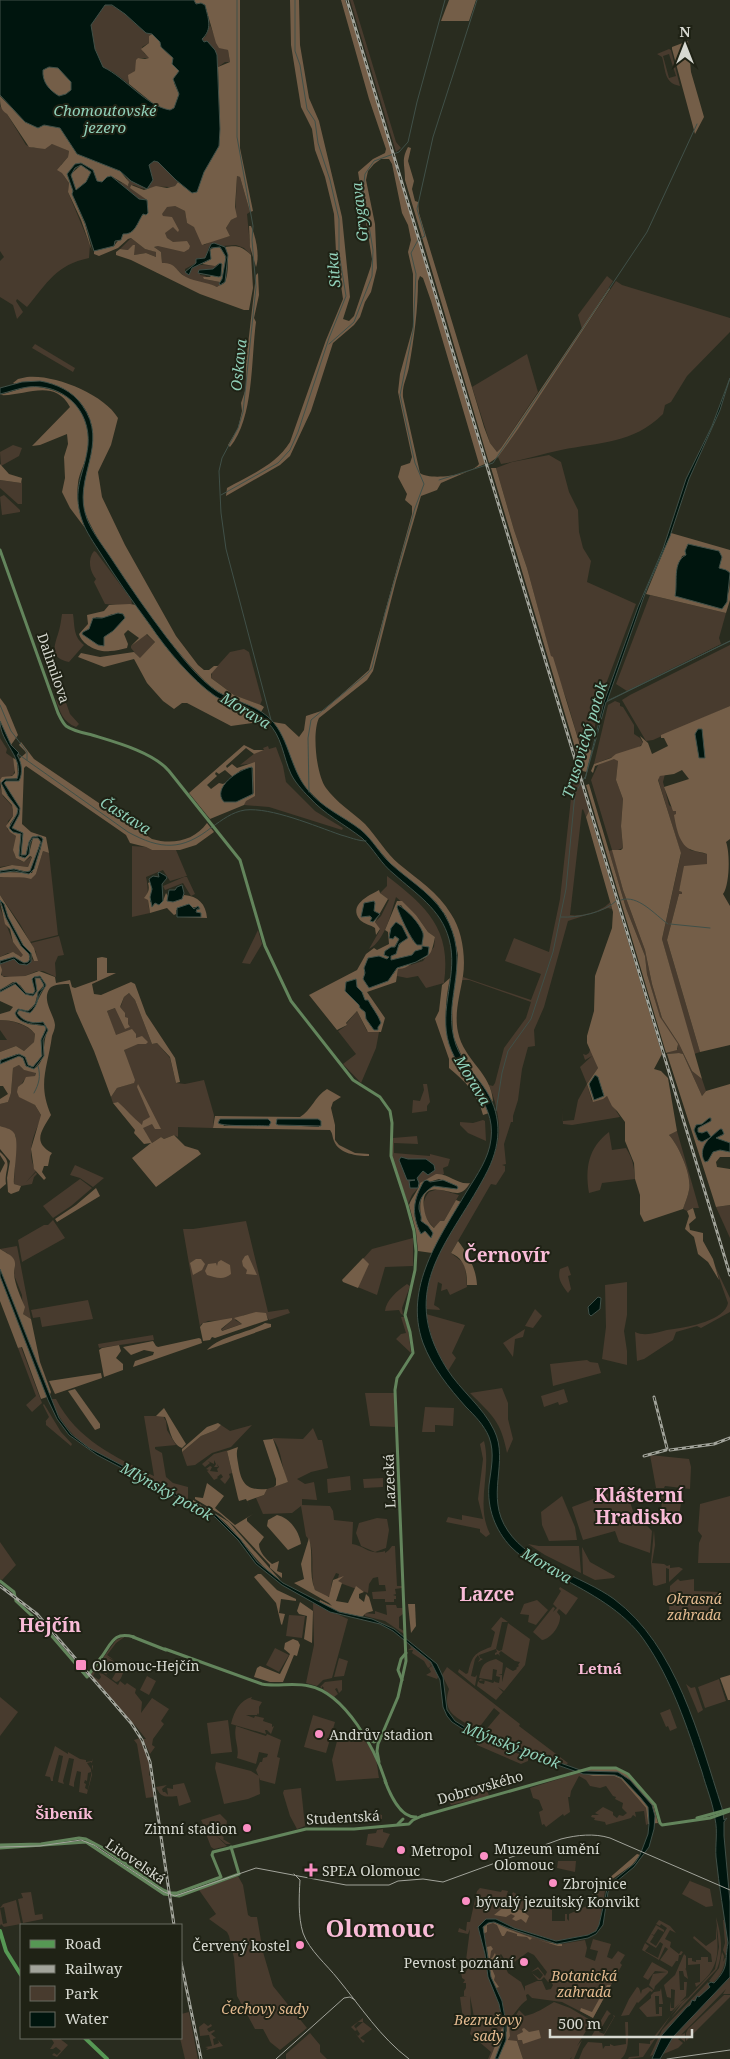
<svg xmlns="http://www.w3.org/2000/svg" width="730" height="2059" font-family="'Noto Serif',serif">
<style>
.green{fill:#483b2e;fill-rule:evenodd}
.forest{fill:#745e48;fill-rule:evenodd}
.water{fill:#00150e;stroke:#405048;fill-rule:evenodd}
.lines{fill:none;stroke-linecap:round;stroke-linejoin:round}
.stream{stroke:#405048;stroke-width:1}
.secondary{stroke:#63855c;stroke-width:3}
.primary{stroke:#569854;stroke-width:4}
.tram{stroke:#a2a49b;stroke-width:1}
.rail-casing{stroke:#a2a49b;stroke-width:3}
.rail{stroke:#1f2215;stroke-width:1;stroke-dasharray:4;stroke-linecap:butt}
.poi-dot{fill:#fb8fc4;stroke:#1f2215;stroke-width:2}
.labels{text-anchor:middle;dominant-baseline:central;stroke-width:4;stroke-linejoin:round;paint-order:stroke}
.street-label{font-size:14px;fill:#d7d9d1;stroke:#1f2215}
.park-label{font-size:14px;font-style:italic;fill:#e2b98f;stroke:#1f2215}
.poi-label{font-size:14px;fill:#d7d9d1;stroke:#1f2215;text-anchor:start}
.water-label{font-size:15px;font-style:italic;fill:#91d1ba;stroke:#1f2215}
.neighbourhood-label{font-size:15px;font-weight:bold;fill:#f9bbd7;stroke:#1f2215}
.district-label{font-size:19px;font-weight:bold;fill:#f9bbd7;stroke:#1f2215}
.town-label{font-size:24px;font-weight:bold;fill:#f9bbd7;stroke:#1f2215}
</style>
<rect width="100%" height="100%" fill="#292c1f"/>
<g class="green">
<path d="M350,0h3l43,142 5,6 -5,4z"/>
<path d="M105,5c20,0 29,25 47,29l-3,2v7l-7,4 2,6 6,5h-12l-3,13 -7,9 1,4 -16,-12 -10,-5 -8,-18 -4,-24z"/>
<path d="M210,25l9,22 9,3 2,12h-5l-7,5 -2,-15 -14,-13 4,-3z"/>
<path d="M669,49l2,1 9,36c-16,-3 -14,-15 -18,-29l-5,-3zM669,54l7,22 -7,2 -6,-22z"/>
<path d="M0,106l7,8 19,31 8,3 19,-4 16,7 -1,6 -7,8 3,11 5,7 -1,9 22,53 -1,13c-33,7 -41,24 -62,49l-10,-8 -1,2 7,11 -6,7 -4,-14 -13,-8v-36l4,-4 -4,-6z"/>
<path d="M154,161l4,1 20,20 -3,4c-6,2 -11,0 -17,1 -12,1 -12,4 -24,-2l-4,1 17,14 -8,-1 -20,-17 10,3 -3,-9 5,5 14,5 8,-6 -4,-15z"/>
<path d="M237,176l3,1 10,35 -3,2 4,41 -7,-7 -8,-3 -27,2 -4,11h-7l-2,5 -11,6v2l5,1c6,-11 17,-5 27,-7l-4,4 -12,1 -1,5 6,1 -2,3 16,3v3l-3,2c-11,-5 -25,-3 -34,-12 -7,-6 -11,-11 -21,-12l-1,-11 -7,-5 7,-2 -6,-42 20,3 10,5 2,12 7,3 10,19 8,-4 18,-5 -4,-8 5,-8 4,-2z"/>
<path d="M131,238l14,11 12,3 -1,5 -10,-4 -12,2 -6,-5 -8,-1z"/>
<path d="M607,276l6,5 -31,48 -4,-14z"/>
<path d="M616,281l6,4 108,33v14l-43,44 -16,26 -6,3 -2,9c-30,30 -64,28 -102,36 -20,4 -40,11 -60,14l-3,-7z"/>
<path d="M35,344l40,24 -2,4 -41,-24z"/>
<path d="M527,354l11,38 -37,56 -4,4 -7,-9 -18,-56z"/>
<path d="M13,445l9,3 -3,8 -18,10 -1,-14z"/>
<path d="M549,455l12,7 8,30 9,18 1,22 4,16 8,13 -4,21 49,22 -36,96 -6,31 -4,5 1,7 -2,6 -5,3 -5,-10 -12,-41 -16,-44 -24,-89 -13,-38 -18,-62 16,-6z"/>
<path d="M0,480l21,3 1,-2v23h-4l-18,-16z"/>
<path d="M4,495l16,15v2l-18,3 -2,-18z"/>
<path d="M94,551l2,1 35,47 1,5 -5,2 -22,-2 -11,-22 2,-3c-6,-7 -9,-20 -2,-28z"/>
<path d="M650,595l76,18 -7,25 2,6 -94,47 -11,-7z"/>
<path d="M62,614h11c2,13 0,22 11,31l-15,17c-18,-4 -16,-13 -11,-28 2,-6 3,-13 4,-20z"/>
<path d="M146,634l9,8 -15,17 -9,-11v-2z"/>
<path d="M730,645v61l-77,34 -7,1 -24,-41 8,-5z"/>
<path d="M244,649l5,3 6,22 7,26 -2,5 -26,-10 -23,-17 1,-6 18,-20z"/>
<path d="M61,696l3,1 6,17 9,10 -3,3c-13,-5 -16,-15 -20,-27z"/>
<path d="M615,701l5,2v3l3,1 11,18v9l6,4 3,5 -4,4 -45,17 14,-59z"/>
<path d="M0,738l7,11 -1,4 7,5 2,12 -2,5 -13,5z"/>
<path d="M268,746l1,3 7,-2 7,19 3,16 29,29 28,17 -1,2 -73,-23 -25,-2 11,-42 -15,2 15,-12 9,-3 -1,-2z"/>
<path d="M612,759h4l2,2 -2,19 7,19 -2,27 2,22 -10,4 10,38 22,60 7,34 10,34 17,26 13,27 10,8 4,12 -4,5 -19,-42 -4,-1 -12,1v-1l11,-4v-3l-18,-28 -13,-44 -2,-18 -19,-48 -17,-57 3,-1 -21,-70 7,-15z"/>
<path d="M665,774l-2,8 6,23 7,6 14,39 17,4v10l-25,15 -3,12 3,1v2h-3l-12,46 33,112 -6,2 -32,-115 19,-85 -23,-75 2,-3z"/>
<path d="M579,777l10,34 -3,6 -3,-8 -1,1 -12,105c11,2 33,-4 40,-13l2,7 -4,-1 -40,13 -24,86 -10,23 1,16 -7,1 -6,22 -4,31 -5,16v6h-2l-7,22 2,20 -4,1 3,1v5l-9,14 -5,-1 -40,69 14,11 2,23 -17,8 -3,-6 -6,2 1,-7 -4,-2 -4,23 5,3 1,2 -15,-1c0,-43 28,-79 49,-115 11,-18 23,-38 25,-60 1,-15 -4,-35 -10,-49l4,1 2,-3 9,-35 22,-30 5,-16 -62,-22h-7l1,-3 68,23 10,-26 -36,-13 9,-23 35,14 11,-53 13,-119z"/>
<path d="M0,786l3,10 10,11v9l-5,5 -1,8 9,7c0,13 -7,21 8,26l8,-6 -4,11 -16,-2 -12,2z"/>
<path d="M132,846l14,1 6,3h24l11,26 -17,5 -7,-11 -17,7c3,12 1,24 4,36l-18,4z"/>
<path d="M43,851l6,2 9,82 -28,7 -10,-18 -20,-29v-18c8,1 20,-2 26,1l10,-4z"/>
<path d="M387,876c39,30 65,53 57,107l-18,5 -8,-12 -11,2 -10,-2 1,-7 25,-8 11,-14 1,-10 -7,-5 -12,-17 -20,-18c-5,16 -11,44 -27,52l11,-19 -5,-8 6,-6 8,-16 -9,-7 7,-7z"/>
<path d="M184,877h3l8,17 -4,2 -8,-13 -18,7 -2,-4z"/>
<path d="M0,908l13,34 10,11v3l-4,1 -4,-4h-7l-8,4z"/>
<path d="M258,930l4,14 -12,20 -8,-1z"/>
<path d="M59,936l5,19 -6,1 -3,7 1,14 -13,-6h-6l-12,5 -9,2 -14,-2 -2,-12 14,-5 17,3 1,-3 2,2h3l-1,-9 -5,-9z"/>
<path d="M129,993l6,7 17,44 5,-1 13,15 6,25 9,1 19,-4 10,35 -1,13 -35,-1v10l-4,-2 -10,4 -3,-2 -9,6c-8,-13 -10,-16 -21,-25 -5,-5 -8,-11 -13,-16l-5,1 -2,-6 6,-9 16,-5 -9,-33 -7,-10 -10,-29 14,-5 3,-9z"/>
<path d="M357,1011l10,20 12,1 -3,16 -15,35 -18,-19 13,-10 -18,-23 9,-6 -1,-1z"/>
<path d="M0,1020c12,0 28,5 35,14l-1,8 -10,9 -8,-5 -16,6v-12h7l-7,-10z"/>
<path d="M591,1047l7,21 -11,16 5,17 15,-5 13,21 -48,8 -9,-1 -1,-15 1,12 11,-1 4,-20 9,-16 -7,-17 12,-11 -7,4 -2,-6 3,1 3,-2z"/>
<path d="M19,1065l5,5 12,2 -1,4 -11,4 -3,5 3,14 11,6 7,12c-9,18 -16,36 -6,54l-10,11 10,-10 1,2 -3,3 -2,7 -11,2 -7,-2 2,-48 -16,-10v-22l8,-2 3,-9 2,-25z"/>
<path d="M423,1084h4l3,18 -3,4v5l-15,2 1,-13 7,1 4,-11z"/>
<path d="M483,1120l2,1 1,20 -18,-8 -8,-8v-3l13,1z"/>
<path d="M677,1131l22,77h-6l-6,3 -4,-2c2,-6 5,-13 6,-19 3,-15 -10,-44 -20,-55z"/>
<path d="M609,1132l3,18 14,-2c7,11 8,18 9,31l-33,4 -2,7 -11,3c-4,-25 -1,-45 20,-61z"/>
<path d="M417,1136l1,8 -24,-1v10l36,3v-2l20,5 -2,7 -5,2 1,6 -25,13 -7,8 -4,9 -16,-46 1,-20z"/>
<path d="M75,1165l29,13 -11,9 -13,-9 -10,-3z"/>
<path d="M80,1179l12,9 -21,18 -18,12 -10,-12z"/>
<path d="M438,1189l21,6 -15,26h-4l-5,7c-11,-8 -16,-25 -6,-36z"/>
<path d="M730,1205v33l-14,-31z"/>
<path d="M53,1220l12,18 -43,24 -4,-22 26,-15h4z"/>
<path d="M246,1221l22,91 20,-3 2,4 -21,7 -4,-7 -21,2 -9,5 7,4 -21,7 1,-2 10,-9 -24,1 -7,3 -1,3 -17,-98h10z"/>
<path d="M413,1238v28l-28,1 -8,28 -34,-14 29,-32z"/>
<path d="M17,1246l14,73 -8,-5 -1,-19 -8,-20 1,-12 -8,-10 -7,-4z"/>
<path d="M714,1264l16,34v14l-29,16 -4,-2 -21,6 -3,8 -29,19 -7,2 -2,-29c12,6 26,-2 39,-3 15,-2 51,-9 54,-26z"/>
<path d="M568,1266l3,9 -3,1 3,13 -3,4c-6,-8 -11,-14 -8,-24z"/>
<path d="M627,1282v33l-3,16 3,20v14l-25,-6 4,-32 -1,-42z"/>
<path d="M407,1284l3,2 -8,22 1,7 -2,-1 -2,-4 -14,1c1,-11 13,-21 22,-27z"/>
<path d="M88,1300l5,19 -51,8 -2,-10 -7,1 -2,-8z"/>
<path d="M535,1309l7,7 -9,12 -8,-2z"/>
<path d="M426,1314l39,11 -13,28 4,5 -8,13 -15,-28z"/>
<path d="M401,1317h3l4,11 3,25 -15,-14 5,-5 5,-1z"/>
<path d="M525,1329l-2,8 -8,2 -2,18 -10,-14z"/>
<path d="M153,1335l1,5 -55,8 -1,-4z"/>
<path d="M21,1347l21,56 -10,9 -6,-7 10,-9 -18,-48z"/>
<path d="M587,1360l3,2 8,1 3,10 -48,13 -3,-22z"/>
<path d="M502,1388l6,15v16l5,20 -6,14c-6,-32 -15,-38 -37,-60z"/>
<path d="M564,1389l4,13 -9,3 -1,-3 -14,5 -3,-11z"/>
<path d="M365,1393h29l2,34 -26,-1z"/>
<path d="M50,1399h6c21,41 59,58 98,77l-10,-60h19l3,5 1,9 9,15 -21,2v2l7,4 4,24 7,6 15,4v14l-99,-53c-19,-13 -29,-28 -39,-49z"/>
<path d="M44,1404l17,28 11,12 -1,2 -25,-21v-4l-2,2 5,-6 -6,-12z"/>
<path d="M425,1407l29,1 -1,18 -18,-1v7h-13z"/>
<path d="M221,1425l9,6 22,-6 -21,22 -19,6 -17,12 -8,1 -5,-14 19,-16 15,-6z"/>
<path d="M313,1428l5,12h4l6,28 -17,4 -14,7 8,5 9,-2 3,18 -15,-1v6l28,1 3,5 1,9 19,2 -1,22c13,2 18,12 33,7v2l4,-3 3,-4h3l2,40h5v2l-7,1 1,5 -3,1 3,1v3h-2v3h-9v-3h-12l-1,-7 14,-1 -1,-6h-6l-1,-8 -5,1 -4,6 -1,9 -31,-11 2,-8 -3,-1 -4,8 -2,15 -4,1 -11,-7c-6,-15 2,-43 -9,-54l-5,-30 -9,7 -29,1 -7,-16 8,-3 3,-6 21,-7c-7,-13 -5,-32 -16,-44l31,1z"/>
<path d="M484,1441c8,30 -9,64 6,93l-4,3 -6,-5v-3l-34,-7 2,-5 14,3v-5l21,4 -5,-20 5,-40 -3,-15z"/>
<path d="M229,1450l-2,1 5,22 -3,1 1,3 -5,7 -5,-5 3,-2 -2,-3 -4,3 1,1 -4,2 -7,-9 2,-1 -3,-1 4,-3 2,1 -2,4 8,1 -1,-3 2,-2 -2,-3 1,3h-4l2,-3 -2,-4v4l-6,-3 2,2 -5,4 -3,-3 12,-10z"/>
<path d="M650,1455l39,4 2,8 -1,22 -25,-3 -1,2h-8z"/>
<path d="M350,1476l1,14 -23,3 -1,-14z"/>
<path d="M383,1478v9l-19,1 -1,-9z"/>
<path d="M625,1487l8,24 19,20 -2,22 -31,-11 -4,-11 -32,9 -11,-33z"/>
<path d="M562,1496l13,31 2,13 -28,1 -7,-16 -1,-13z"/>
<path d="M661,1496l21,1 -3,19 -17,-1z"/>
<path d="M730,1496v67h-32l1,-20 3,-7 -4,-5 2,-27z"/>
<path d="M377,1518l10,1 2,11 -3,18 -11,4 -14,-6 -5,-13 3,-10z"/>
<path d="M654,1530l1,15 -3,18 12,1 3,2 3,-1v3l9,-1 4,2 -14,13v-13l-3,-1v15l-10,3 -3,-1 -2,-23z"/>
<path d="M0,1542l16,23 -14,15 -2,-1z"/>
<path d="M528,1544l11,2h40l2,27 -36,-18z"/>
<path d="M582,1547l8,15 25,14 -1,2 -19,2 -12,-6z"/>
<path d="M678,1579l2,2 14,-2v12l25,1 -1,12h-7v14l-19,3 -23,-7 1,-28z"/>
<path d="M560,1587l18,11 -12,17 -7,-6 -2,3 3,4c1,9 -9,23 -18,24l-9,-8 20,-25 2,1 -2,4 4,-4 -4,-4 8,-13 -2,-2z"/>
<path d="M537,1600l11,10 -12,15 -8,-3 1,-7 -9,-1 4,-10z"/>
<path d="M313,1603l35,16 -16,59 -9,2 -6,6 -11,-3 8,-38z"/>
<path d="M386,1605h10l1,3h6v6l-4,3v11l5,3v3l-19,-13 -20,-5v-3l10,1v-3l12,4z"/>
<path d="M289,1615l16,1 -3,22 -16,-2z"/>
<path d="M501,1617l7,5h-6l-6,27 3,2 3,-1 6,-27 22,16 -5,26 -21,26 -6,-4 5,5 -7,8 -19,-14 1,-5 2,2 4,1 1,-4 -6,1 1,-2 13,4 2,-2v1l4,1 1,-6 -4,-1 1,-6 -4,-1 -1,11 -13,-2c3,-11 2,-15 17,-19l7,4 -1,11h-4l4,1v7l4,-15 7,4 4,-2 -1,-1 3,-2 -1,-1 2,-3 -5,-1 -14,-10 -2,2 1,3 -2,-2 -3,1v-2l2,-1 -1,-3 -17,6 1,3 3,1 -5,3 2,-3 -2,-4 -3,4 -4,17 4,1 2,-2 -2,11 -17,-14 1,-3 7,5 2,-1c4,-17 6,-20 23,-26l4,-15 -4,-3z"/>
<path d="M126,1636l-10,7 -9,12 7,5 -8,-4 12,8 -7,9 -3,-1 -2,3 6,4 7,-12 5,2c-1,4 -3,13 -8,13l-19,-14v-1l3,-1 -2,-1 18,-25z"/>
<path d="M409,1644l22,18 8,14 -2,3 -11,-4 5,-3 -2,-4 3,-2 -3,-3 2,3 -3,2 -4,-7 -12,-8 1,-3h-5l3,-2z"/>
<path d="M275,1648l14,7 -10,17 -13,-7z"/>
<path d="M339,1658l9,3 -4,15 -10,1z"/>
<path d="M447,1667l73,57 -1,2 49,37 -2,2 -94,-34 -2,-5c-16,-10 -28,-15 -21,-37l-7,-14zM494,1708l6,5 -16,19 -6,-3z"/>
<path d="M94,1670h2l-3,6 6,4 2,-3 -2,-4 4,1 15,11 2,-4 5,4 2,-2 9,6 -1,4 7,9 -1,11 11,-15 17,11 -8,12 3,3 -11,15 -1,6 3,2 -5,7 -7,-15h3l-12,-15 -1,1 -43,-50z"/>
<path d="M147,1676l9,5 -7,14 -9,-5z"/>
<path d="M719,1679l7,22 -21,7 -7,-21z"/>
<path d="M342,1680v10l-3,3 -2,-5 -2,1 3,5 -4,3 -11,-8 1,-1 -2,-2v2l-2,-1 5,-5z"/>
<path d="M686,1684l5,4 4,-1 8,23 -5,3z"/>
<path d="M0,1697l18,15 -18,24z"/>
<path d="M252,1697l-1,2 11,3 -3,5v8l-1,-2 -1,2h-11l8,3 1,-2 9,2 -1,3 9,3v3l2,-1 -3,8 -4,-4h-2l1,4 -35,-10c3,-13 9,-24 21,-27z"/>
<path d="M670,1709l7,19 -7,3 -2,-5 -2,1 -6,-14z"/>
<path d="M313,1715l22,7 -9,31 -22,-6z"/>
<path d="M228,1720l4,32 -21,2 -4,-31z"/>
<path d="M236,1726l30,10 1,-2 14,6 -4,17 3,1 -5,26 -15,-4 -4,-10 4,-8h2l1,-4 4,-1 1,-3 -9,-2 -3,12 -19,-6c3,-10 -4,-19 -1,-32z"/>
<path d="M340,1730l10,3 -1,4 5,2v-5l2,-3c7,8 20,20 21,34 1,4 1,8 2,13l-43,3 -4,-21z"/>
<path d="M140,1738c5,11 12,27 9,37l2,2 3,20 -8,1 -9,-54 -3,-4z"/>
<path d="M476,1739l49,17 3,2v3l-7,3 -44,-19z"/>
<path d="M55,1746l13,8v-2l12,7 6,1v2l6,-1 1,-3 -1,5 -1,-1 -4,1 4,6v3l-3,1 -1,8 -2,-1 -1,3 2,1 -1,4 3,2 4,-15v-10l1,1 -6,28 -8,-2 2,-20 -4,-1 -3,12v4l-5,-2 5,-26 -5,-1 -6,23 1,3 -6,-2 5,-26 -4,-1 -6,23v3h-2l-1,-4 -5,-1z"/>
<path d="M216,1762l35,9 8,5 1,18 -12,5 -24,5 -9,-36z"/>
<path d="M578,1773l36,3 7,3 25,29 2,16 -2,1 -2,-14 -9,1 1,5 -3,-2 -2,3 -25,7 -1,-3 -11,-2 1,-2 -4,-1 1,-2h7l-4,-2 8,-6 10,5v3l4,3 2,-3 4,1 4,-3 -5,-5 1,-5 -8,-4 1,-2 -3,-1 -7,-10 -6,2 -10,-2 -4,-6 -7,-4 -8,15 -1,6h-2l2,15 -6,4 -1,-2 -17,13 -2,-3 -2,1 -3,-13 4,-2 -4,-10 -6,-2 -3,-10z"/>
<path d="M184,1783l7,19 -12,4 -2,-10c-12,1 -16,2 -21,-9l11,-2 -5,4 1,3h2l3,3 -1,-7 6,1v-4z"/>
<path d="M301,1788l4,38 -8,3 -7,-13 -7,-23 1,-3z"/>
<path d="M487,1790l2,6 -38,9 -2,-4z"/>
<path d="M369,1811l13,4v4l-26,3 -1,-4z"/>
<path d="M220,1814l7,7 -1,6 3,7 -7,-2 -1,2 3,4 -1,1 8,5h-5l-14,-12 15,14 -13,3 -3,-2 -8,-21 8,5 -8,-7 -2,-4z"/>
<path d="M383,1829v3l7,2 -7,14 -17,-3 2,-11 8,-1 1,-3z"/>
<path d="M558,1861h18l-1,11 -18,-4z"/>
<path d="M238,1876l5,9 5,30 3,2h6l6,35 10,34 34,42 -27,22 -10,-8 -7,-13h-8l-18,-33 -3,-38 -5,-22 -2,-4 -18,-13 7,-5 -17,-24z"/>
<path d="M692,1877l-2,4 20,8 3,17 -7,1 -24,-13z"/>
<path d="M594,1885l6,1 5,5 -6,34 -3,6 -8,4 -32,6 -42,-13 -15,-8 -18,3 6,49 12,32 5,24v7l-9,24h-7l3,-7 -21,-18 4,-17 -4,-21 1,22 -8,1 -3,-22 7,-1h-3v-5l2,-3v-5h-3l2,-3 -3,-2 -1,-6 1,-2 5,1 -2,-3 5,-39 -2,5 -10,-2 1,-4 7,3 1,-9h3l7,-31 3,-3 21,4 1,-2 6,1 -1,3 4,2 2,-4 26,15 13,3v11h13v-7h2v5l2,2v-7l22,-10 1,-10h3z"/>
<path d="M0,1886l3,18 13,-4 5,24 -17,3 -3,-3 -1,2v-18l3,16 4,-1 -3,-16 -4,1 3,-4z"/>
<path d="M31,1892l4,23 7,-1v-2l1,7 -20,4 -5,-24 5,-1 -2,-5z"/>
<path d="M716,1917c5,17 8,35 1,52l-46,49 11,-15 6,-5 27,-29 4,-22z"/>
<path d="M659,1920l11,6 6,7 -6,-3 -5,9 6,3 -1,5 9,7 2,-3 2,1 -2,3h-2l-1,6h-2l-4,6 -12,-7 8,-11 -3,-2 -6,13 -17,-10 3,-7 4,3 -4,5 13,7 5,-14 -3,-2 -4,6 -10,-6 10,-17 8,5v2l-6,-3 -4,6 -3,-1 3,2 -4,6 6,4 11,-18 -6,-4 -1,2 -4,-2z"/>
<path d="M723,1920h2c3,22 5,48 -12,63l-4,-2 10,-13 3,-16 2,4 -1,6 2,-4h2l-4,-8 2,-7z"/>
<path d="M494,1922l67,22 24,-4 2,8 -2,9 10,4 3,-10 -8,-2 3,-10 18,5 -4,13 5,2 6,-8 7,4 -5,8 2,2 -29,53 -31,-16 -30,-4 -4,-4 -2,1 1,5c-8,5 -11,13 -18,19l7,-4 3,-5 6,6c12,-3 19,-8 29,-14l16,6 22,13 -15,25 5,-6 -8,19h-3l1,-2 -2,2h-47l-6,-18h-9c3,-7 2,-14 -2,-20l2,-1h-2l-4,-19 -11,-24 -8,-43v-7l5,-4zM528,1952l6,3 13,17 -2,4 -7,-9 -7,5 7,-3 5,6 -3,4 -8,-6 6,7h3l3,-3 4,5 2,-1 3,4 -2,4 -5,1 -4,-9h-5l-12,5v5l-4,-9 -13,-9 -8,-18 1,-1 8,12z"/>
<path d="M716,1925c3,28 4,44 -20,62l-1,-4 5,-1v-18l-12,1v-7h4v3l4,1v-2h5v-3h7v5h4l-1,-8 -18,-16 1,-2 12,10 10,-7z"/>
<path d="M684,1954l2,2v12l-1,2 1,-1 2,10 -4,-3 -1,-5h-4l1,19h4v-8h3l-1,14 -6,6 8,-5 -18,18 10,-12 -8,8h-2v-10l1,7h3l1,-18 -4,-1v9l-4,-1 -3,-12 11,-10z"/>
<path d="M652,1962l16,9v2l-13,13 -1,4 -5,-5 4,-11 14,-2 -12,-1 -7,9 -5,-3z"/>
<path d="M730,1977v17h-7l3,-5 -45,46 4,-2v9l-5,-4 -2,1 5,4 -5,5 -17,7 12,-18z"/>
<path d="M708,1982l2,5 -10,10 -3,-1 -2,5 -8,6 -25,28 -9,20 -3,1 12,-26z"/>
<path d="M637,1987l2,1 2,6 1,-4 6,-3 5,3 -1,2 -2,-1 -12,12 -1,-1 -8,13 -8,1 8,-17z"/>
<path d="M661,1988l2,16h-4v-8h-4l1,18h3v-7h3v9l-15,1 -8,-9 12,-10v-3l3,-3 6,-1z"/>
<path d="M724,1995h6v2l-44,44v-8l2,-4z"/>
<path d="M607,2010l4,4 -2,1 -10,17 5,2 10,-17 -1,-2 2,1 -12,21h-12z"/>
<path d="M189,2012l9,47h-13l-5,-21 1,-24z"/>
<path d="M671,2015l-28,42 -15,2 1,-2 10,-1v-13l11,1v-3l6,-3h-3z"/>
<path d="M363,2018v4l9,7 -12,9 5,3 -2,2 -8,-10 3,3 2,-2 -4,-6 7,-6h-5l-4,4 3,4 -2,1 -4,-4z"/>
<path d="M625,2022h3c0,13 2,29 -7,37h-42l4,-10 5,-7 14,1 1,6 2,-3h5v-2l4,2 12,-2z"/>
<path d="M204,2023l4,3 3,-2 1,2 -5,3 2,3 5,-2 1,1 -4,3 5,4 -3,1 1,6 5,-2 -1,-3 5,6 -17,4 2,-2 -3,-1 7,-1 -3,-11 -9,1 -1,-9z"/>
<path d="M310,2033l10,12v7l7,7h-41v-5z"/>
<path d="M51,2038h8l9,7 -11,12 -5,-2 2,-2 3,2 4,-4 -5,-4 -3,2h-3l4,-6z"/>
</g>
<g class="forest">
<path d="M194,0h46v148l13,63 -3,1 -10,-35 -3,-1 -2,31 2,10 -6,3 -5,8 4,8 -28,9 -8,-18 -7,-4 -2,-12 -10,-5 -8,1 -5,7 1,2 9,1 7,13 -1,2 -5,-5 -8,6 2,5 6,4 14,-1 3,5 -1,3 -5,3 -26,-6 -4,1 7,5 1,11c15,0 13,8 24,14 10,5 21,5 31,10 2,-2 5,-2 7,-4 5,-5 5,-30 1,-36 12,-2 17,-1 26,8l2,33 -4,22h-5l-44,-16 -69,-34 -15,-5v-3l4,-3 8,1 5,-5h2l-1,10 12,-2 10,4v-5l-11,-3 -14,-11 -3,1 -10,9 -19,8 -5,-2v-3l20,-5 9,-12 14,-9 6,-11 5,-1 -1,-13 -17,-12 1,-3 13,5 12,-4 11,2 8,-2 3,-4 14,11 5,-2 7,-19 15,-26 1,-17 -2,-62 12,-5 -2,-12 -9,-2 -3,-5 -11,-38 -11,-2z"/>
<path d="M290,0h9l1,45 9,53 10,23 23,96 8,80 -7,22 6,2 5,-5 17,-50 1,-7 -14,-87 15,-13 12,-6 1,-4 -17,-50 -28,-99h4l13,39 127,425 -44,19 -4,7 -16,6 -25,85 -23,90 -6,9 -48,38c-7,14 -3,56 7,70 10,14 26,24 39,36 12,13 21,29 34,40 19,16 39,28 52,50 11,16 15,42 12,62 -3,19 -9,37 -5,56 6,29 34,41 35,70l-30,-43 -10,-23 -1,-29 6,-52 -4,-19 -8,-20 -10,-14 -45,-38 -28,-32 -35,-22 -22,-22 -8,-11 -14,-37 -11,-18 12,2 14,13 5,-7 2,-14 18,-6 45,-40 43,-156v-8l-7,-6 2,-6 -9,-17 3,-11 9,-3 2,-6 -14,-65 2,-18 13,-47v-53l-5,-22 3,-12 -3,-15 -6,-12 -10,-49 -3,-5h-8l-7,5 -6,7 -2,9 9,44 2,44 -6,24 -6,10 -5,15 -6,8 -21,18 -22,68 -21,45 -10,9 -54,31 1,-8c23,-13 49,-23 63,-46l36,-102 17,-41 -7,-47 -2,-38 -9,-37 -10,-27 -3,-21 -11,-22 -10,-62zM420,276l3,2 8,23 48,163c-8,11 -48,17 -59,9l-17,-76c-1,-12 4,-19 6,-30 5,-28 9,-58 9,-86z"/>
<path d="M449,0h27l-7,21h-28z"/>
<path d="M152,34l8,8 1,5 12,11 6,13 -5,12 5,11 -5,14 -4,2 -10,-1 -31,-25 -1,-9 7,-4 1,-11 2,-2 7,1 4,-1 -8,-9 8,-6v-7z"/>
<path d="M688,41l3,31 13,45 -9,17 -23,-85v-2z"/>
<path d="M49,67h9l13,15v8l-5,4 -7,2c-10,-6 -17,-14 -16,-26z"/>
<path d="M0,96l25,26 13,6 6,-3 16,3 17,26 43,17 9,11 -1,4 -17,-10 -9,6 -5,-1 -4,-11 -12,-7 -14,11 6,17 -1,3 13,30 7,27 -11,-31 -13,-28 1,-9 -7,-10 -5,-3 11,-13 1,-6 -17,-7 -7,5 -16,-2 -22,-33c-7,-4 -7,-11 -7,-18z"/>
<path d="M408,147l3,1 -3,13 6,20 -2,8 3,12 3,1 1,11 65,214 6,16 7,9 4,-4 108,-160 1,1 -92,140 -20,28 -9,6 -84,-283c0,-15 -4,-20 3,-33z"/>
<path d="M81,165l10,7 -5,10 -10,8 -6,-15z"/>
<path d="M249,226h2c5,11 9,30 5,41l-6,-20z"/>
<path d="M216,246c15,5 8,22 6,33l-2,3 -16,-3 -1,-2h7l10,-14 -5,3 -13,-2 9,-5 -1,-9z"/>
<path d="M258,273l1,22 -5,23 2,4c-5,37 -2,97 -26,125l-2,-2 10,-17 4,-17 -1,-8 5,-15v-26l10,-87z"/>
<path d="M27,377c27,-3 77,17 91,41l-7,27 -13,27 4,25 23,48 51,91 22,29 6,5h5l5,-4h4l-7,8v4l23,17 27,10 3,2 -3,5c-14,-8 -30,-12 -44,-21 -29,-18 -131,-155 -134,-187 -4,-34 22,-62 2,-95 -15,-24 -44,-32 -70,-25l-2,-1 5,-4z"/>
<path d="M30,386c41,3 65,26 57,68 -2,10 -8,19 -9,29 -2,16 1,30 7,45l-15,-20 -8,-16 3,-14 -1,-21 4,-13 -1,-10 -27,11 -8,1 38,-39c-16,-30 -46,-10 -70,-12z"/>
<path d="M0,464l9,10 13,4 -1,5 -21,-3z"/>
<path d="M491,468h5l18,62 13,38 24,88 2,1 26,85 3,9 7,-2 3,2 -5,21 -5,-1z"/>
<path d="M671,533l59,17v23l-2,-2 -10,-3 2,-4 -34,-9 -4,1 -6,20 2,9 -2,11 46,12 7,-17 1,-8v17l-4,13 -80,-19z"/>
<path d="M130,604l6,1c20,29 51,73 82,92 15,10 33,15 48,24l-35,5 -44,-23h-5l-8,6 -11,-8 -16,-18 -13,-24 -30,8 -26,-10 3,-4 19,4 34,-5 6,6 15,-16 -8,-8 -16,12 8,-8 -11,-8 -4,4 4,10 -1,4c-6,1 -11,3 -17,3 -11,2 -28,-6 -31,-17l9,-10 -1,-9 17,-4 5,-6zM112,614l-11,32 -19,-12 1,-2 5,-2 8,-13 8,1z"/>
<path d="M0,698l6,8 12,29 -7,10 -11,-24z"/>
<path d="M730,706v133l-4,3c4,10 4,42 -3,52l7,12v139l-30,7 -33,-112 12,-46h3v-2l-3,-1 5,-25 23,-2v-10c-5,-2 -10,-2 -15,-4 -13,-4 -16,-24 -18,-35l2,-1v-3h-3l-9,-24 25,-8 -7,-9 -8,4 -14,2 -2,4 23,73 -19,86 40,140 -10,-8 -13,-27 -17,-26 -10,-34 -7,-34 -22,-60 -11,-40h9l2,-2 -2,-22 2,-27 -7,-19 2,-19 -4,-2 -19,7 -2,7 -2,-2 3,-7 17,-6 5,-4 25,-8 2,-4 -3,-6 8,7 4,11 16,-8 -4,-8h-3v-3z"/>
<path d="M21,742l13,17 118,80c20,6 42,2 55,-16l7,9 -18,13 -16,5h-28l-6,-3 -16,-4 -4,-8 -10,-7 -90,-62 -2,2 -2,56 9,8 15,5 3,16 -6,-2 -7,23 -5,5c-11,-3 -20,-1 -31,-2v-4l4,-1 28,1 9,-25 1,-11 -8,-1 -6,10 -2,9h-5l2,-22 -11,-5 8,-16 -16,-29 2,-2h10l5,-4 -2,-18 7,-6 -1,-2 -6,-6z"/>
<path d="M244,745l10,5h10l-10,4 -8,-6 -20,18 1,2 5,-4 5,4 18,-6v34l-9,5 -2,4 -34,14 -21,-26zM253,768l1,25 -18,9 -14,-13 6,-8 -5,3 -4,-1 -8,6 -4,-4 10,-9 -2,-2 1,-2 3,2 6,-4 8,7 8,-7z"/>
<path d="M13,758l4,2 1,18 -13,1 -4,4 17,26 -1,5 -7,10 3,8 8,2 -2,18 4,6 6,-4 4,-16h5l3,2 -9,28 -3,4 -15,-3 -14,2v-3l12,-3 16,2 4,-10 -2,-1 -6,6 -8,-4 -3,-8 3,-14 -6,-4 -4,-6 7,-10v-6l-1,-5 -10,-11 -2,-14 2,-3 10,-1 3,-3z"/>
<path d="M589,784l37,124 19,48 2,18 13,43 18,27 -1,6 -11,3 -80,-268z"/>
<path d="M589,811l73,243 -8,15 7,2 7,7 9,53 -8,4c10,11 23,40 20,55 -1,6 -4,13 -6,19l-39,13 -4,-8v-19l-5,-16 -1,-16 -9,-22v-19l-8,-11 -5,-5 -5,-10 -4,3 -10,3 -6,-18 11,-16 -11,-25v-7l7,-25 1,-35 17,-48 1,-16 -27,-95zM595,1075l3,2 6,19 -8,3c-8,-11 -8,-13 -1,-24z"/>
<path d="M150,882l2,7 -2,13 13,-1 3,-8 5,8 11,-3 2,-3c14,1 22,9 23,23l-28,-1h20l-3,-7h3l-3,-3 -20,3v4l-2,1 -7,-7 -17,5 -2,-13 -4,-2c4,-5 6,-8 4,-15z"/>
<path d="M379,890l1,3 8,6 -13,23 5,7 -4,6 -1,-7c-4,-3 -11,-4 -15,-8 -12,-15 8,-24 19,-30zM373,901l1,10 6,3 -7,8 -3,-6 -9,1 6,-14z"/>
<path d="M0,895l34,53 4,13h-4l-3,-8 -8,-8 -15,-28 -4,-13 -4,-4z"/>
<path d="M397,901h5l14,14 12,17 7,5c-4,20 -5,19 -22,26 -5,3 -9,6 -15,6l-2,13 -29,10 18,26 -4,14h-13l-11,-21 -11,12 1,2 -10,5 -28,-35 48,-25 9,-16 8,-6 3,2 12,-6 -1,-12 -3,-2zM401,905l22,34 -1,2h-9c-4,-13 -12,-22 -16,-34zM391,928l15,12h-3l-12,16v4l21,-5 10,-6v-3l5,1v8l-11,7 -19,6c-7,13 -15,15 -28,19l-3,-3 -2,-16 10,-11 13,2 12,-20 -4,-3 -6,-1zM356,979l1,9 8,12 4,2 10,24 -5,4 -6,-8 -3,-10 -5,-4 -1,-3 -14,-15 3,-9h5z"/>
<path d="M0,902l10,23 15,25 4,4v7l-3,2 -6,-1 -6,-5 -14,4v-4l13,-5 8,5 2,-2 -10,-13 -3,-13 -5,-5z"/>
<path d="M102,957l5,1v15h9l-24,11 2,10 7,1 30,-13 4,2 11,30 29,44 5,24 -4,1 -6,-26 -13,-14 -5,1 -17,-44 -6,-7 -5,4 -4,10 5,6v4l3,1v6l2,3 -5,2 -10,-21 -8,3 9,24 16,-6 4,5v4l6,-2 6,6 -2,2h-8l-14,6 11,30 -1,3 -17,5 -6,9 -17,-46 -18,-40 -7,-27c-5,0 -15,0 -19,4 -9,12 4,26 5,37 0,4 -2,8 -3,11 -4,31 -15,47 -1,79 -8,14 -20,27 1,38l-2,3 -2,10h-4l-2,6 4,6 -2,2 -10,-11 -3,-20 10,-34 -6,-10 -16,-8 -2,-5 1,-5 5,-4 3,-6 9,-1 1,-3 -12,-3 -5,-5 -6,3 -2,25 -3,9 -8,2v-5l8,-5 -5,-8h-3v-22l19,-8 4,2 3,8 8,3c14,-9 7,-26 14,-39l-5,-8c-10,2 -20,0 -26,-9l2,-3 13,1 14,-26 -6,-9 -6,1 1,14 -2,3 -7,-1 -6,-8 -7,-3 -13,8v-26l2,6 -1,5 3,2 21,-1 14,-5 16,6 1,6 14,-3 2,7 3,1 22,-8v-22z"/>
<path d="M35,978h5l4,7 -6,7 -3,12 -7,7 -10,-2 -2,7 12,8 17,2 1,3 -5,11 1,16 -9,11 -5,-2 -3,-8 -8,-3 -17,7v-9l16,-6 8,5 10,-9 1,-8c-7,-10 -23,-14 -35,-14v-6l10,-3 3,-4 -13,-6v-9l15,-8 10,10 8,2 3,-5z"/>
<path d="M450,978c-7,33 -7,63 12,93 8,12 18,22 24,35l3,7 -6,2c-5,-21 -18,-34 -34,-47v-9l-14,-40 4,-8 3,-26z"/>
<path d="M679,1053l4,1 19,42 4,-5 24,-7v59l-14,-5 7,-3v-4l-3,-2c-9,7 -23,22 -14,33l2,-1 5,-9 7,-2 10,2v5h-10l-4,5 1,5 13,2v36l-14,2 -49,-153z"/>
<path d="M138,1084l23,45h-6l-3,-5 -9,4 9,15 9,-6 3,2 10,-4 11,11 13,4 3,4 -45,33 -24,-29 19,-15 -7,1 -10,-11 1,-3 -22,-27 5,-1c9,8 15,16 24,23l1,-4 7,-4 -13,-30z"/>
<path d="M327,1089l14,8 -8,5 -2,6 4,17v15l4,5 16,8 14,1v2c-12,0 -30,-2 -35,-15 -2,-5 -1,-7 -4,-11l-117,-2 2,-12 85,1c11,-6 15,-21 27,-28zM220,1119h48v7l-25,-2 -19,2zM279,1119h39l1,8 -35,-2z"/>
<path d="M0,1126c5,2 10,2 14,7 6,8 -1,41 0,51l7,2 -2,5 -8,3 -3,-2 -1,-14 3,-17 -10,-12z"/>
<path d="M0,1152c14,12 4,16 6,32l-6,5v-16l5,-10 -5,-8z"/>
<path d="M436,1174c13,-1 21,11 34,9 -3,5 -6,9 -12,10 -10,1 -38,-15 -34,15 1,8 4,15 10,20l6,-7h4l12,-21 5,2 -29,51 -14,-2 -2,-20 -7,-26c3,-8 9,-14 11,-22zM439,1179l18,7v3l-23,-3c-18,9 -13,20 -13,35l4,3 5,12 -5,-5 -4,3c-6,-11 -9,-26 -4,-39 1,-4 4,-7 5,-11z"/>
<path d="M96,1188l4,8 -43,26 -2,-3 21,-14z"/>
<path d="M693,1208l3,10 -7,6 1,6 13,3v8l10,18 6,21 -11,-18 -10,-8 -4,-17 -9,-8 4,-13 -2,-5z"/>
<path d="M458,1241c10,13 18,27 19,44h-10c0,-14 -2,-26 -16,-32z"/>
<path d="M0,1249c4,3 10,5 13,9 4,5 1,10 1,16 1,11 7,24 11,33l-2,7 8,5 9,43 11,30 -2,5 -49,-128z"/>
<path d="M248,1255l9,20 -11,-1 1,-4 -4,-4 -1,-5 3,-5z"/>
<path d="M363,1258l6,6 -11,24 -15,-6 -1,-2z"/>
<path d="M196,1259h5l4,5 -3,6 -9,5 -3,-12z"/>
<path d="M221,1260l9,5 1,9c-8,7 -16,3 -24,1l-2,-4 3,-7 8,-1 1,3 1,-4z"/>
<path d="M0,1276l47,121 -6,2 -19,-52 -4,1 -18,-47z"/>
<path d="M256,1312l10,1 2,7 -53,18 -3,-1 -2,3 -7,1 -3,-14 3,-4 29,-5v2l-11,9 1,2 20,-7 -8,-6z"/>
<path d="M265,1323l6,1v3l-64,23c12,-14 42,-17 58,-27z"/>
<path d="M199,1338l2,1 1,4 -69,24 2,-6 18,-6 1,-3 -10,-2 -13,5 -8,-8 30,-6 3,5 2,1z"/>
<path d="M119,1345l2,6 -5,7 7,6v6l-19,7 -5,-27 3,-2z"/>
<path d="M101,1373l1,5 -47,16 -6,-13z"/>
<path d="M75,1389l25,35v4l-5,2 -27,-39z"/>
<path d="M164,1408l22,36 -4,4c-12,-5 -12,-21 -17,-31l-9,-1z"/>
<path d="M218,1423l3,2 -5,5 -15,6 -19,16v-3l25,-22z"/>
<path d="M273,1439l15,43 -14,5 2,-2v-6l-13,-39z"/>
<path d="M238,1447c-2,5 -1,10 0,16 3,19 7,28 29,26l-3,6 -17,6 6,13 -6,4v3l17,16 -5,7c0,8 7,15 13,20l7,-3 -2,10 5,2v5l-12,-10v-3l-36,-39 -14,-12 -25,-15v-2l8,1 4,-15 17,13 -9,12 20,17 18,-11 -7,-15 -7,2 -1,-3 -11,-47z"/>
<path d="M193,1500l36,22 52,59c-25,-16 -38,-43 -60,-62 -8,-7 -18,-11 -28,-16z"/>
<path d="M277,1515c13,3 22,16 24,29l-13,6 -21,-24 1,-6z"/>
<path d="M309,1538c5,17 -1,36 6,52l14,7 4,-17 11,-4 -6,5 4,2 -6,18 12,2 8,-17 8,6 -5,2v4l5,4 2,-8 3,3 4,14 -7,2 -4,4 -23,-5 -20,-10 1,-2 12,6 -3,-3 -35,-20 10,-4 -3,-15z"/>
<path d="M258,1574h3l16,16 19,9v2l-15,-2 -2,14 6,1 -3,11 -1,-1 -5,-21 -22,-26z"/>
<path d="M300,1602l13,9 -1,32 -8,-4 3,-23 -8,-2 -2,-3z"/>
<path d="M408,1604h7l1,22 -5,7z"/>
<path d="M293,1639l5,2 2,4 -3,11 -3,-1 -11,27h-13l-16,-5 3,-9 3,-2 20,8 10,-20 -6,-5 1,-6z"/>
<path d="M730,1675v25h-2l-8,-22z"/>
<path d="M590,1769h26l11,5 26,30 5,19 -10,1 -2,-16 -25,-29 -7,-3h-21l-12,-3z"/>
<path d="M637,1854l3,1 -8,10 -21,15 -6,8 -2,-1 4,-7z"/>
<path d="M505,1906l16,4 8,6 -3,7 -5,-4 -5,2 -4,-2 3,-3 -4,-2 -5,3 -12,-2z"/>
<path d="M490,1922c7,0 11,4 18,7 13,5 40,16 54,15v2h-4l-26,-8 -2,2 -3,-3 -10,-1v-2l-10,-3 -3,5h-2l-5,-11 -4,-2 -6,2v7l-4,2v-7z"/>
<path d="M491,1946l2,3 -2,2 -1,7h2l3,-5 4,12 -7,4 3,7 -1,4 5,7 -3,1 -5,-11 -4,-30z"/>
<path d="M607,1985h4l-18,33 -13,-7 1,-3 11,4z"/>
<path d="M507,2023l2,1 1,12 -2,4 9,1 6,18h-33l12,-31 5,4z"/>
<path d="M524,2028l5,4 10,-2 2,8 -18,6 -1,-4h-4l-1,-5 6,-3 -1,-3z"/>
</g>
<g class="water">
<path d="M0,0h194l2,4 5,-1 4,2c3,13 8,24 -3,34l2,3 3,-1 8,9 2,5 3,74 -1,17 -15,26 -7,20 -5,1 -16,-13 -18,-18 -4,-1 -5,4 4,15 -6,9 -16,-8 -11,-10 -43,-17 -17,-26 -16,-3 -6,3 -13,-6 -25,-27zM105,5h7l13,9 21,19 6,1 8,8 1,5 12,11 -1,6 7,7 -6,8 6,15 -5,14 -4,2c-24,-4 -44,-32 -67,-43l-8,-18 -4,-24zM49,67l9,1 13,14v8l-5,4 -7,2c-10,-6 -17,-14 -16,-26z"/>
<path d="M81,163l12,7 4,11 5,1 5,-5 4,-1 28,23 8,1 1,13 -2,2 -3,-1c-6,9 -8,21 -20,20l-2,6 -6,1 -1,5 -20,5 -9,-28 -13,-29 1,-3 -6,-17 8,-10zM81,165l10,7 -5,10 -10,8 -5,-15 4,-7z"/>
<path d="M214,243l11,4 3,8 -3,27 -5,3 -1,-1 3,-5 4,-22 -6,-10 -9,1 -1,2 1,9 -19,9 -3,7 -4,-3 11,-9v-4l9,-1 6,-14z"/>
<path d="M220,263l2,1 -1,12 -2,1 -21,-4 1,-3 14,-1z"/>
<path d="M730,378l-10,32 -31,69 -19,57 -23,52 -40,113 123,-60 -124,61 -21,77 19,-77 34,-95 25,-58 23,-70 26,-53z"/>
<path d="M40,381c17,3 32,10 42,24 29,40 -11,73 5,114 6,15 17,28 26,42 17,26 35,52 54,77 15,19 31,41 51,54 15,9 35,12 49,24 22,18 22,51 40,73 15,19 36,27 54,41 12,10 19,24 30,34 21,19 46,32 58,59 21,46 -8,79 7,122 6,16 17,27 27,41 19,27 19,55 5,84 -36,71 -93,116 -41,199 14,22 36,38 47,61 16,32 -10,66 14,101 22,33 74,45 106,68 63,47 85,138 108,209l2,12 3,-2 -3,4v14l6,66v75l-57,60 -13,22h-8l10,-24 25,-28 3,-2 2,-5 3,1 2,-5 2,1 11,-10 -2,-3 3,-2 3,1c16,-17 10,-20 14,-40 -4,-28 -9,-57 -12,-86 -1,-12 2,-26 -1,-38 -2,-16 -9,-32 -13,-47 -15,-45 -30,-92 -58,-132 -21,-30 -53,-46 -84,-63 -18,-8 -35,-16 -49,-30 -16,-17 -24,-39 -22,-62 2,-16 6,-32 0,-48 -5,-12 -14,-21 -23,-30 -17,-19 -34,-40 -43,-64 -20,-56 17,-106 44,-152 10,-16 22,-33 24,-52 5,-39 -31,-61 -42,-95 -11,-35 10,-70 0,-105 -8,-30 -33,-45 -55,-65 -13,-10 -20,-25 -32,-36 -18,-14 -38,-24 -53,-41 -7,-7 -14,-15 -18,-23 -8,-17 -9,-39 -24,-52 -15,-13 -36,-16 -52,-26 -23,-16 -49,-47 -65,-71 -17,-23 -34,-47 -49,-71 -7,-11 -15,-22 -19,-34 -11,-32 3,-46 6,-75 3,-35 -25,-62 -60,-58 -9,1 -19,5 -28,7v-6l22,-6z"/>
<path d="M688,544l31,7 3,6 -3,11 7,2 4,3 -3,29 -5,7 -47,-13c3,-13 -3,-34 11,-41l-1,-4z"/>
<path d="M118,613l5,1 2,4 -12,13 -9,6v9l-6,-1 -16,-11 1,-2 6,-3 4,-11h9z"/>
<path d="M0,721l11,24 8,8 -2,2c5,8 6,18 2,26h-13l-2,2 16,25 -1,7 -7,13 11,5 -2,22h5l3,-13 3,-5 7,-1 4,3 -9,30 -5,5 -15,-3 -14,2v-2l14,-2 11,3 5,-1 11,-29 -3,-4h-5l-3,5 -1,11 -4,4 -6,-2 2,-22 -8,-2 -4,-4 8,-14 1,-5 -10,-13 -7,-13 4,-4h12c8,-21 -17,-36 -17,-58z"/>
<path d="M698,729h4l3,29h-6l-4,-24z"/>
<path d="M252,767l1,27 -17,8h-12c-13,-14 15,-33 28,-35z"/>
<path d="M159,872l7,4 1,2 -5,6 1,17 -4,4 -4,-2 -3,4 -2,-10 2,-8 -3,-10 4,-3 6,1 -1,-4z"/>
<path d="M182,885l2,8 -2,6 -9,3 -6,-1 2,-11h6l2,-3z"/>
<path d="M0,900l4,4 4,13 15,28 8,8v9l-4,3 -8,-1 -5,-5 -14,5v-3l14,-4 10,6 4,-1 2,-3 -1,-5 -8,-8 -15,-28z"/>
<path d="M374,901l1,2 -1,8 6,3 -7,8 -3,-1 2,-3 -2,-2 -9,1 3,-14z"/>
<path d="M189,904l5,5 4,-3 2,3h-3l-1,3 5,1v4h-24v-9z"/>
<path d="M398,905c9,5 21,17 25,28 1,4 -1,8 -1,12h-5c-7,-7 -17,-29 -20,-38z"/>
<path d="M396,922l6,4 6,12 -9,6 -3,10 -5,2v4l21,-5 3,-4 7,-2v-3l7,1 -1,8 -12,7 -19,6 -9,13 -19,7 -6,-9 2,-6 -1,-5 4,-10 11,-2 8,3 2,-2 -5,-2 1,-4 6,-4h4l4,-8 -4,-3 -2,3 -4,-1 2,-10z"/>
<path d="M40,976l6,9c-1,3 -4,5 -5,7 -5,8 -2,12 -11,21l-11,-3 -2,3c6,9 16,11 26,9l5,8 -5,10 1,16 -10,13 -8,-3 -3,-8 -4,-2 -19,8 1,-4 18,-6 6,3 3,8 5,2 9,-11 -1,-16 5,-11 -1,-3c-10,-3 -25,0 -30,-13l3,-4 10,2c7,-4 10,-11 10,-19l5,-4 1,-3 -4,-7h-5l2,13 -4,5 -8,-2 -10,-10 -15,8v-2l16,-8 10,11 7,1 2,-3 -3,-12 2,-2z"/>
<path d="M356,979l1,8 5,5 3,8h3c4,8 10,14 13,23l-3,4v3h-4l-8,-11 -1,-7 -5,-4 -1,-3 -14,-14 1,-9z"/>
<path d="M595,1075l3,2 6,19 -10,4 -5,-16z"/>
<path d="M709,1118h2v3l-13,7v4l4,1 5,-2 4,6 9,-8h2l2,5 -8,4 14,5v9l-10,-2 -7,2 -5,9 -3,1c-6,-9 -1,-19 6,-25l-9,5 -4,-2 -4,-10 2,-5 6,-1z"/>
<path d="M220,1119h48l3,3 -2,4c-10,-1 -45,1 -51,-3z"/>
<path d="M277,1119h41l3,2v5l-43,-1 -2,-1z"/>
<path d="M401,1157l7,2h18l8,6 1,5 -7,5 -5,-4 -6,7 2,5 -1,5h-8l-1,-7 6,-1h-8l-8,-20z"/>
<path d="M427,1180l3,2 13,-2 14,6 1,2 -1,1 -23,-3c-8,4 -16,13 -15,23 1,5 3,7 2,12l7,5 5,7 -2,5 -6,-7 -4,3c-10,-20 -8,-34 3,-53z"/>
<path d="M0,1269l59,149 12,16 18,14 127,67 24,24 17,23 26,21 56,29 33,7 22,10 43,35 6,13 4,33 8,11 18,11 110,39 35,1 12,8 22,25 3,11 -1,13 -5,18 -15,20 -23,19 -3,6 -5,33 -7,9 -8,4 -31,6 -49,-16 -14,-6 -6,1 -5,4 8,50 11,24 4,22v17l-8,19h-3l8,-21 1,-10 -5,-24 -11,-27 -3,-23 -7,-27 8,-8h10l18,9 42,13 32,-6 8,-4 3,-6 9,-40 27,-22 5,-8 8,-21 1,-10 -1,-17 -8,-10 -18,-19 -7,-3 -32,-1 -111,-39 -20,-13 -5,-6 -4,-9 -3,-27 -9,-18 -38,-31 -13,-7 -50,-12 -48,-27 -26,-21 -18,-24 -23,-23 -118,-62 -28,-20 -12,-16 -9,-19 -48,-124z"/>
<path d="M598,1297l3,1 -1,11 -9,7 -2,-2 -1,-7z"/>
</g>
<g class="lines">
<g class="stream">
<path d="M237,0v137l16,89 -1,14 4,47 -13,125 -5,16 -16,30 -3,13 2,42 5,36 45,171"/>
<path d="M329,344l25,-22 18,-46 1,-26 -10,-60 2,-16 9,-13 25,-9 9,-10 9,-40 28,-102"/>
<path d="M439,480l54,-17 154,-231 50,-108"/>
<path d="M221,495l57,-32 12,-13 8,-18 31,-94 17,-42 -7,-43v-34l-9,-39 -12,-37 -3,-22 -8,-12 -7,-44 -5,-14v-51"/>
<path d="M0,705l11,26 16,21v8"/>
<path d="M18,754l110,78c33,18 54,19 84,-5 10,-7 20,-15 33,-17 26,-3 70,16 96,25 8,2 17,6 25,6"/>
<path d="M309,792l-1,-54 3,-18 57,-47 4,-5 13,-55 30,-105 9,-24 -9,-21 -15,-68 13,-64 3,-57 -5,-21 7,-13 7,-4 -8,-27 16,-72 44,-137"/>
<path d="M621,900c17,-6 34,15 47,24"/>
<path d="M561,917c16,1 43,-4 55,-16"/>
<path d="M670,924l40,4"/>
<path d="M34,1093c5,-9 7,-17 4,-27"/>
<path d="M496,1111l6,-38 6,-22 23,-32 22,-67 13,-63 9,-96 10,-16"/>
</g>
<g class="secondary">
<path d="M0,550l58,163c2,4 4,9 8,13 7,5 18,7 26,9 23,7 61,17 77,36l71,89 25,86 26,55 62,79 27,17 10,14 2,12 -1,33 16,49 7,26 2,20 -1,19 -10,45 5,17 3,21 -16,25 -2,12 11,271 -8,36 -20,47 -1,7 2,11"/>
<path d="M0,1581l14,11 2,9 28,26 43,50 14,-19"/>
<path d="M133,1637l33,13"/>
<path d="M165,1649l97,35c15,3 31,-2 47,2 36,7 67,64 77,97"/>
<path d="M100,1659c12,-15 12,-28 34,-22"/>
<path d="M402,1680l-4,-10 3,-11 5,-6"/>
<path d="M368,1739l6,3 6,-3"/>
<path d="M385,1781c5,13 15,37 31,36"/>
<path d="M422,1816l169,-48h25l12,6 27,31 5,18 2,2 48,-7 20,-7"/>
<path d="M697,1818l33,-9"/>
<path d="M398,1824l5,-5"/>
<path d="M0,1845l41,-1 38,-6 7,1 17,9 60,42 7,3h7l44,-16 -9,-22 1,-3 93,-23h48l55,-5 4,-4 11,-5"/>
<path d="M0,1848l86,-6 78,52 15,2 60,-22 -8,-27"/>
</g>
<g class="primary">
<path d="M0,1931l6,20 15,24"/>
<path d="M85,2038l22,21"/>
</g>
<g class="tram">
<path d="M0,1847l40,-1 41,-6 13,5 70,47 11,4 81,-28 90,17h43l9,-4 25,-2 20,3 118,-43c16,-4 33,-6 49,-1l120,52"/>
<path d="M294,1874l6,6c-1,17 -2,37 3,53 6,17 24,32 35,46 23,28 42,58 71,80"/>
<path d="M276,2059l68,-61 6,-1 5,3"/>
<path d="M667,2059l63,-9"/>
</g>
<defs>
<g id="rail">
<path d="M347,0l383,1275"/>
<path d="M654,1397l13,51"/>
<path d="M670,1450l44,-6 16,-6"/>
<path d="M644,1456l22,-6"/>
<path d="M0,1586l37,28 94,109 11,17 8,22 24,163"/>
<path d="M181,1962l20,97"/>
</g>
</defs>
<use href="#rail" class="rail-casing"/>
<use href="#rail" class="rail"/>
</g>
<g class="poi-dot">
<rect x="75" y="1659" width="12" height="12" rx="2.5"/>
<circle cx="319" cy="1734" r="5"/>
<circle cx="247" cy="1828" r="5"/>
<circle cx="401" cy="1850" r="5"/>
<circle cx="484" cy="1856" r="5"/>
<path d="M308.5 1862.5h5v5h5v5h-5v5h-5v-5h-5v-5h5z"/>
<circle cx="553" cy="1883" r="5"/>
<circle cx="466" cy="1901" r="5"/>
<circle cx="300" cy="1945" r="5"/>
<circle cx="524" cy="1962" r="5"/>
</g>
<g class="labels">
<g class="street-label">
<text transform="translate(54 668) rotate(71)">Dalimilova</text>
<text transform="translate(389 1481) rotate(-92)">Lazecká</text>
<text transform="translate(480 1787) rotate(-16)">Dobrovského</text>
<text transform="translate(343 1817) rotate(-3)">Studentská</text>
<text transform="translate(136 1861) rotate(34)">Litovelská</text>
</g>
<g class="park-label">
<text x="694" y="1598">Okrasná<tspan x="694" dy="16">zahrada</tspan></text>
<text x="584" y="1975">Botanická<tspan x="584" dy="16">zahrada</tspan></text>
<text x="265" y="2008">Čechovy sady</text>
<text x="488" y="2019">Bezručovy<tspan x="488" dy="16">sady</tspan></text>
</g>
<g class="poi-label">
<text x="92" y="1665">Olomouc-Hejčín</text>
<text x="329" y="1734">Andrův stadion</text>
<text x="237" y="1828" text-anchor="end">Zimní stadion</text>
<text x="494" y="1848">Muzeum umění<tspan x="494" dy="16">Olomouc</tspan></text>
<text x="411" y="1850">Metropol</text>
<text x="322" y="1870">SPEA Olomouc</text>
<text x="563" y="1883">Zbrojnice</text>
<text x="476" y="1901">bývalý jezuitský Konvikt</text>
<text x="290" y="1945" text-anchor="end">Červený kostel</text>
<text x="514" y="1962" text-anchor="end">Pevnost poznání</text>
</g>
<g class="water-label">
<text x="105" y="110">Chomoutovské<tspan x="105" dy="17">jezero</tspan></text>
<text transform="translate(359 212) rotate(-96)">Grygava</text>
<text transform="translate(333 270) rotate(-95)">Sitka</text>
<text transform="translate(238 365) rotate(-84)">Oskava</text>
<text transform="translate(246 710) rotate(31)">Morava</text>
<text transform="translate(584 740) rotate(-73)">Trusovický potok</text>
<text transform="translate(126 815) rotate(32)">Častava</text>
<text transform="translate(473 1080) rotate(59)">Morava</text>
<text transform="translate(167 1491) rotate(29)">Mlýnský potok</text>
<text transform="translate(547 1565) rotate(30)">Morava</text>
<text transform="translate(512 1745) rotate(21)">Mlýnský potok</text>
</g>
<g class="neighbourhood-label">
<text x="600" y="1668">Letná</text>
<text x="64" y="1813">Šibeník</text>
</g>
<g class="district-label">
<text x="507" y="1255">Černovír</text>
<text x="639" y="1495">Klášterní<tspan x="639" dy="22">Hradisko</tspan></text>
<text x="487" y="1594">Lazce</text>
<text x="50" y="1625">Hejčín</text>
</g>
<g class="town-label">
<text x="380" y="1927">Olomouc</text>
</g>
</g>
<rect x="20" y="1924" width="162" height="115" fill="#1f2215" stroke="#696b60"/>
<rect x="30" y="1940" width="25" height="8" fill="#569854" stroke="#696b60"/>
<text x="65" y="1949" font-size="15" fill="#d7d9d1">Road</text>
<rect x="30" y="1965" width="25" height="8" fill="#a2a49b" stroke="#696b60"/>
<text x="65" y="1974" font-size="15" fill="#d7d9d1">Railway</text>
<rect x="30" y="1986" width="25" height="15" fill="#483b2e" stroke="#696b60"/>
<text x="65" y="1999" font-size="15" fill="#d7d9d1">Park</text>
<rect x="30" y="2012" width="25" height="15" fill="#00150e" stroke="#696b60"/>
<text x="65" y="2024" font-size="15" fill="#d7d9d1">Water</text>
<g transform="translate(685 45)" stroke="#1f2215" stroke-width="4" paint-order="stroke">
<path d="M0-4L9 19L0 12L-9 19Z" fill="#d7d9d1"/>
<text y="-8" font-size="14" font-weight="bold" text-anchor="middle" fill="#d7d9d1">N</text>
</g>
<path d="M550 2029v8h142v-8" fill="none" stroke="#d7d9d1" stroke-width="2.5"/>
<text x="558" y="2029" font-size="15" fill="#d7d9d1" stroke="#1f2215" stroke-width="4" paint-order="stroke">500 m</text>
</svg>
